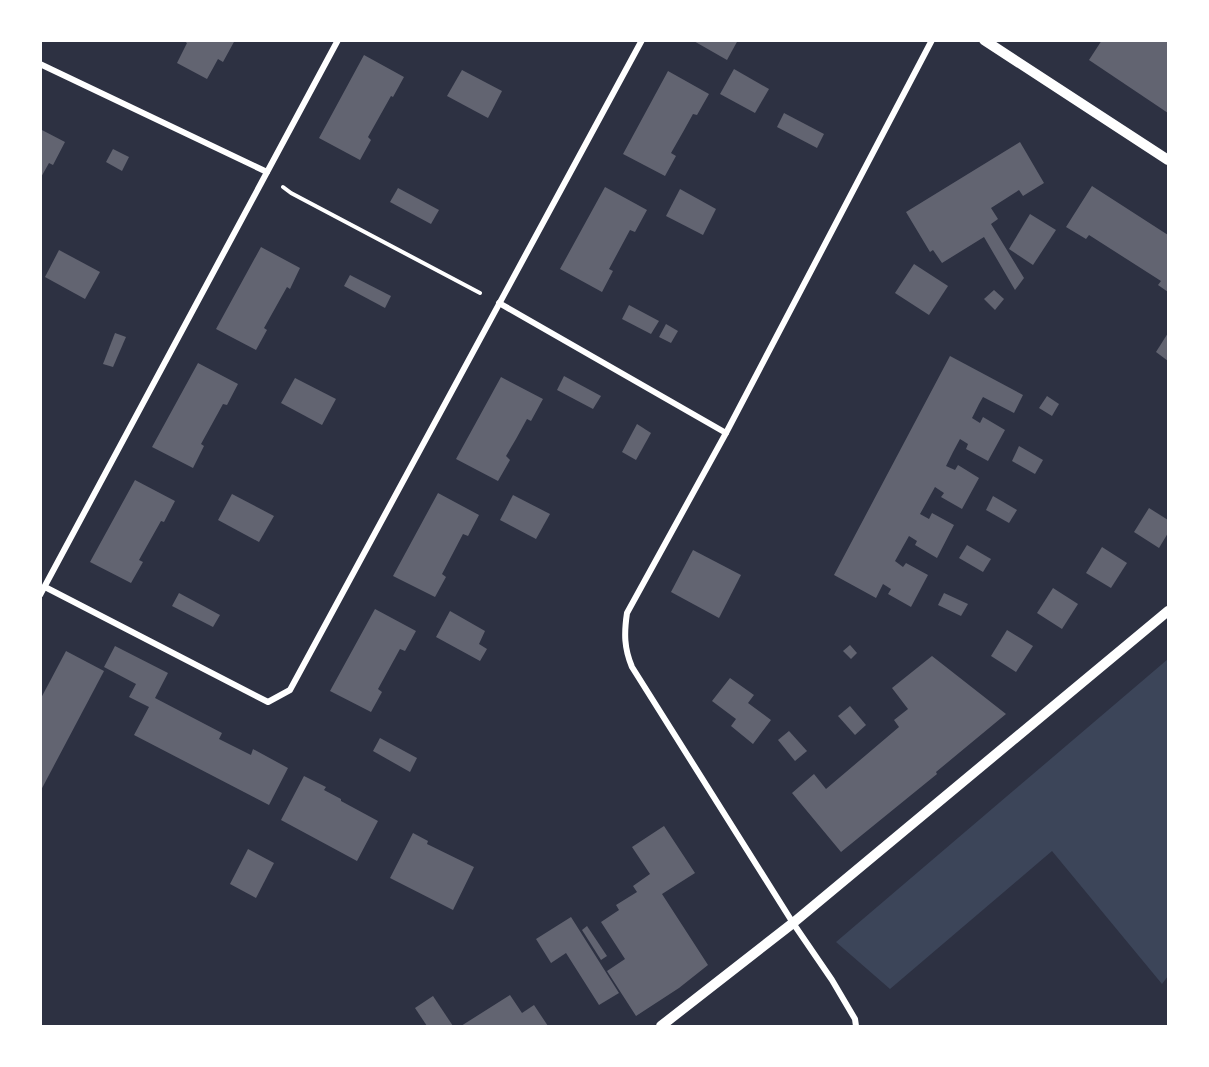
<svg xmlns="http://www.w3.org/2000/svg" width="1209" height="1067" font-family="Roboto,sans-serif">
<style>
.green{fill:#3c4559}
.building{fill:#626471}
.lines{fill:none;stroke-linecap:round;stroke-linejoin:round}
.path{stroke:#fff;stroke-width:4}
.minor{stroke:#fff;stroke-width:6}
.tertiary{stroke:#fff;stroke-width:10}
</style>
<rect width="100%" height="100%" fill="#2d3142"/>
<path class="green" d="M1168,659v317l-6,8 -110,-133 -162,138 -54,-47z"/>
<g class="building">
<path d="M183,40h52l-12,22 -5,-3 -11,20 -30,-16 10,-20z"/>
<path d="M692,40h46l-11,20z"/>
<path d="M1102,40h66v73l-79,-53z"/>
<path d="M364,55l40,22 -11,20 -2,-1 -23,41 3,3 -11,20 -41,-22z"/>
<path d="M734,69l35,20 -14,24 -35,-19z"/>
<path d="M462,70l40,21 -14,27 -41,-22z"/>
<path d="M668,71l41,23 -12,21 -4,-1 -10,18 -12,21 5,3 -11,20 -42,-22z"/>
<path d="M784,113l40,21 -7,14 -40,-21z"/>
<path d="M40,129l25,13 -12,23 -4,-2 -9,16z"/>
<path d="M1020,142l24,41 -21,13 -4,-6 -28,18 7,11 -7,5 33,54 -9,12 -31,-53 -42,26 -9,-13 -3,2 -24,-40z"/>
<path d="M113,149l16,8 -7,14 -16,-9z"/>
<path d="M1092,186l76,49v57l-10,-7 3,-4 -72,-46 -3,4 -20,-12z"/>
<path d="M605,187l42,23 -12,22 -5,-2 -21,39 4,2 -11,21 -42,-23z"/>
<path d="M398,188l41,22 -8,14 -41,-22z"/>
<path d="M680,189l36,20 -13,26 -37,-19z"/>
<path d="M1030,214l26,16 -23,35 -24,-16z"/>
<path d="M261,247l39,21 -10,21 -3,-2 -23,41 3,2 -11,20 -40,-21z"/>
<path d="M59,250l41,22 -15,27 -40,-22z"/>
<path d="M914,264l34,22 -19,29 -34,-22z"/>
<path d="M350,275l41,21 -6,12 -41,-22z"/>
<path d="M994,290l10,9 -9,11 -11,-11z"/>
<path d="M629,305l30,16 -8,13 -29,-15z"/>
<path d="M666,324l12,7 -7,12 -12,-6z"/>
<path d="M115,333l11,4 -13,30 -10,-3z"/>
<path d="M1168,333v28l-12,-9z"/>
<path d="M950,356l73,39 -9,18 -31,-16 -4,7 -7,14 8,5 3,-6 22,13 -17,31 -22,-12 2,-5 -8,-5 -7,13 -7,14 9,4 3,-5 21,13 -17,31 -21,-12 3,-4 -9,-6 -15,27 9,5 3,-6 22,12 -17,33 -22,-13 2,-4 -8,-5 -14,25 8,6 3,-4 22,12 -17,32 -23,-13 3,-5 -8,-5 -7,14 -42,-23z"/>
<path d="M198,363l40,21 -11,21 -4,-1 -22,40 3,2 -11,22 -41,-21z"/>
<path d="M564,376l37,20 -8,13 -36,-19z"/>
<path d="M501,377l42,22 -12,22 -4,-2 -11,20 -10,17 4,4 -12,21 -42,-22z"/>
<path d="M295,378l41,21 -14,26 -41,-22z"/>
<path d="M1047,396l12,8 -7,12 -13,-8z"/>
<path d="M637,424l14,9 -15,27 -14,-8z"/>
<path d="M1019,446l24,14 -8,14 -23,-13z"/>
<path d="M135,480l40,21 -11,21 -3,-1 -22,39 4,2 -12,21 -41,-21z"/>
<path d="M438,493l41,22 -11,21 -5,-2 -21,40 4,3 -11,20 -42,-21z"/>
<path d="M232,494l42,22 -15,26 -41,-22z"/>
<path d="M513,495l37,19 -14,25 -36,-19z"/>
<path d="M993,496l24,14 -8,13 -23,-13z"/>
<path d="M1149,508l19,12v13l-9,15 -25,-16z"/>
<path d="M967,545l24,14 -8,13 -24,-14z"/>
<path d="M1102,547l25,16 -16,25 -25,-15z"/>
<path d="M693,550l48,25 -22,43 -48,-26z"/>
<path d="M1053,588l25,16 -16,25 -25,-16z"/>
<path d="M179,593l41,22 -7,12 -41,-21z"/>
<path d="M944,593l24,11 -7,12 -23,-11z"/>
<path d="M375,609l41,22 -11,20 -5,-2 -22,40 4,3 -11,20 -41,-21z"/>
<path d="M450,611l35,20 -6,13 8,5 -7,12 -44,-24z"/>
<path d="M1007,630l26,16 -17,26 -25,-16z"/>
<path d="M850,645l7,8 -6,6 -8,-8z"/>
<path d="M115,646l53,27 -13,25 67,35 -3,6 32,16 2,-6 35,19 -19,37 -135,-70 15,-28 -20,-10 7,-13 -32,-17z"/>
<path d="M66,651l38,20 -64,121v-92z"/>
<path d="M932,656l74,58 -70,58 1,2 -96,78 -49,-59 22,-19 12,15 73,-62 -5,-7 14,-11 -16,-21z"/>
<path d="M730,678l24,17 -6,8 23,17 -18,24 -22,-18 5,-7 -24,-18z"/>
<path d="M850,706l16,19 -11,10 -17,-19z"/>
<path d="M789,731l18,20 -12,10 -17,-21z"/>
<path d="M380,738l37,20 -7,14 -37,-21z"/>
<path d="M304,776l22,11 -2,3 17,9v2l37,20 -21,40 -76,-41z"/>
<path d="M664,826l31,47 -33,21 46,71 -29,23 -43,28 -29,-45 18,-12 -24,-37 18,-12 -3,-5 21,-13 -4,-6 17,-12 -18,-27z"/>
<path d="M413,833l15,8 -1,3 47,23 -21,43 -63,-32z"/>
<path d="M248,849l26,14 -18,35 -26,-14z"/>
<path d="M571,917l48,76 -20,12 -33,-52 -15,10 -15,-24z"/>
<path d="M587,926l20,30 -6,4 -19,-30z"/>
<path d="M510,995l12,18 12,-8 14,21h-87z"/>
<path d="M433,996l20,30h-26l-12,-18z"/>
</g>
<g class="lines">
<path class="path" d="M283,187l8,6 189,100"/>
<g class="minor">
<path d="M40,64l227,108"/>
<path d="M499,303l227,130"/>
<path d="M45,587l223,115 22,-12 352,-650"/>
<path d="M40,595l298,-555"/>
<path d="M856,1026l-1,-7 -23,-39 -39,-57 -161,-256c-8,-19 -8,-34 -5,-54l99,-180 206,-393"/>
</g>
<g class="tertiary">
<path d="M984,40l184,120"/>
<path d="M661,1026l132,-103 375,-312"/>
</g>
</g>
<rect width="1209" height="1067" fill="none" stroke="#ffffff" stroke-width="84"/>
</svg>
